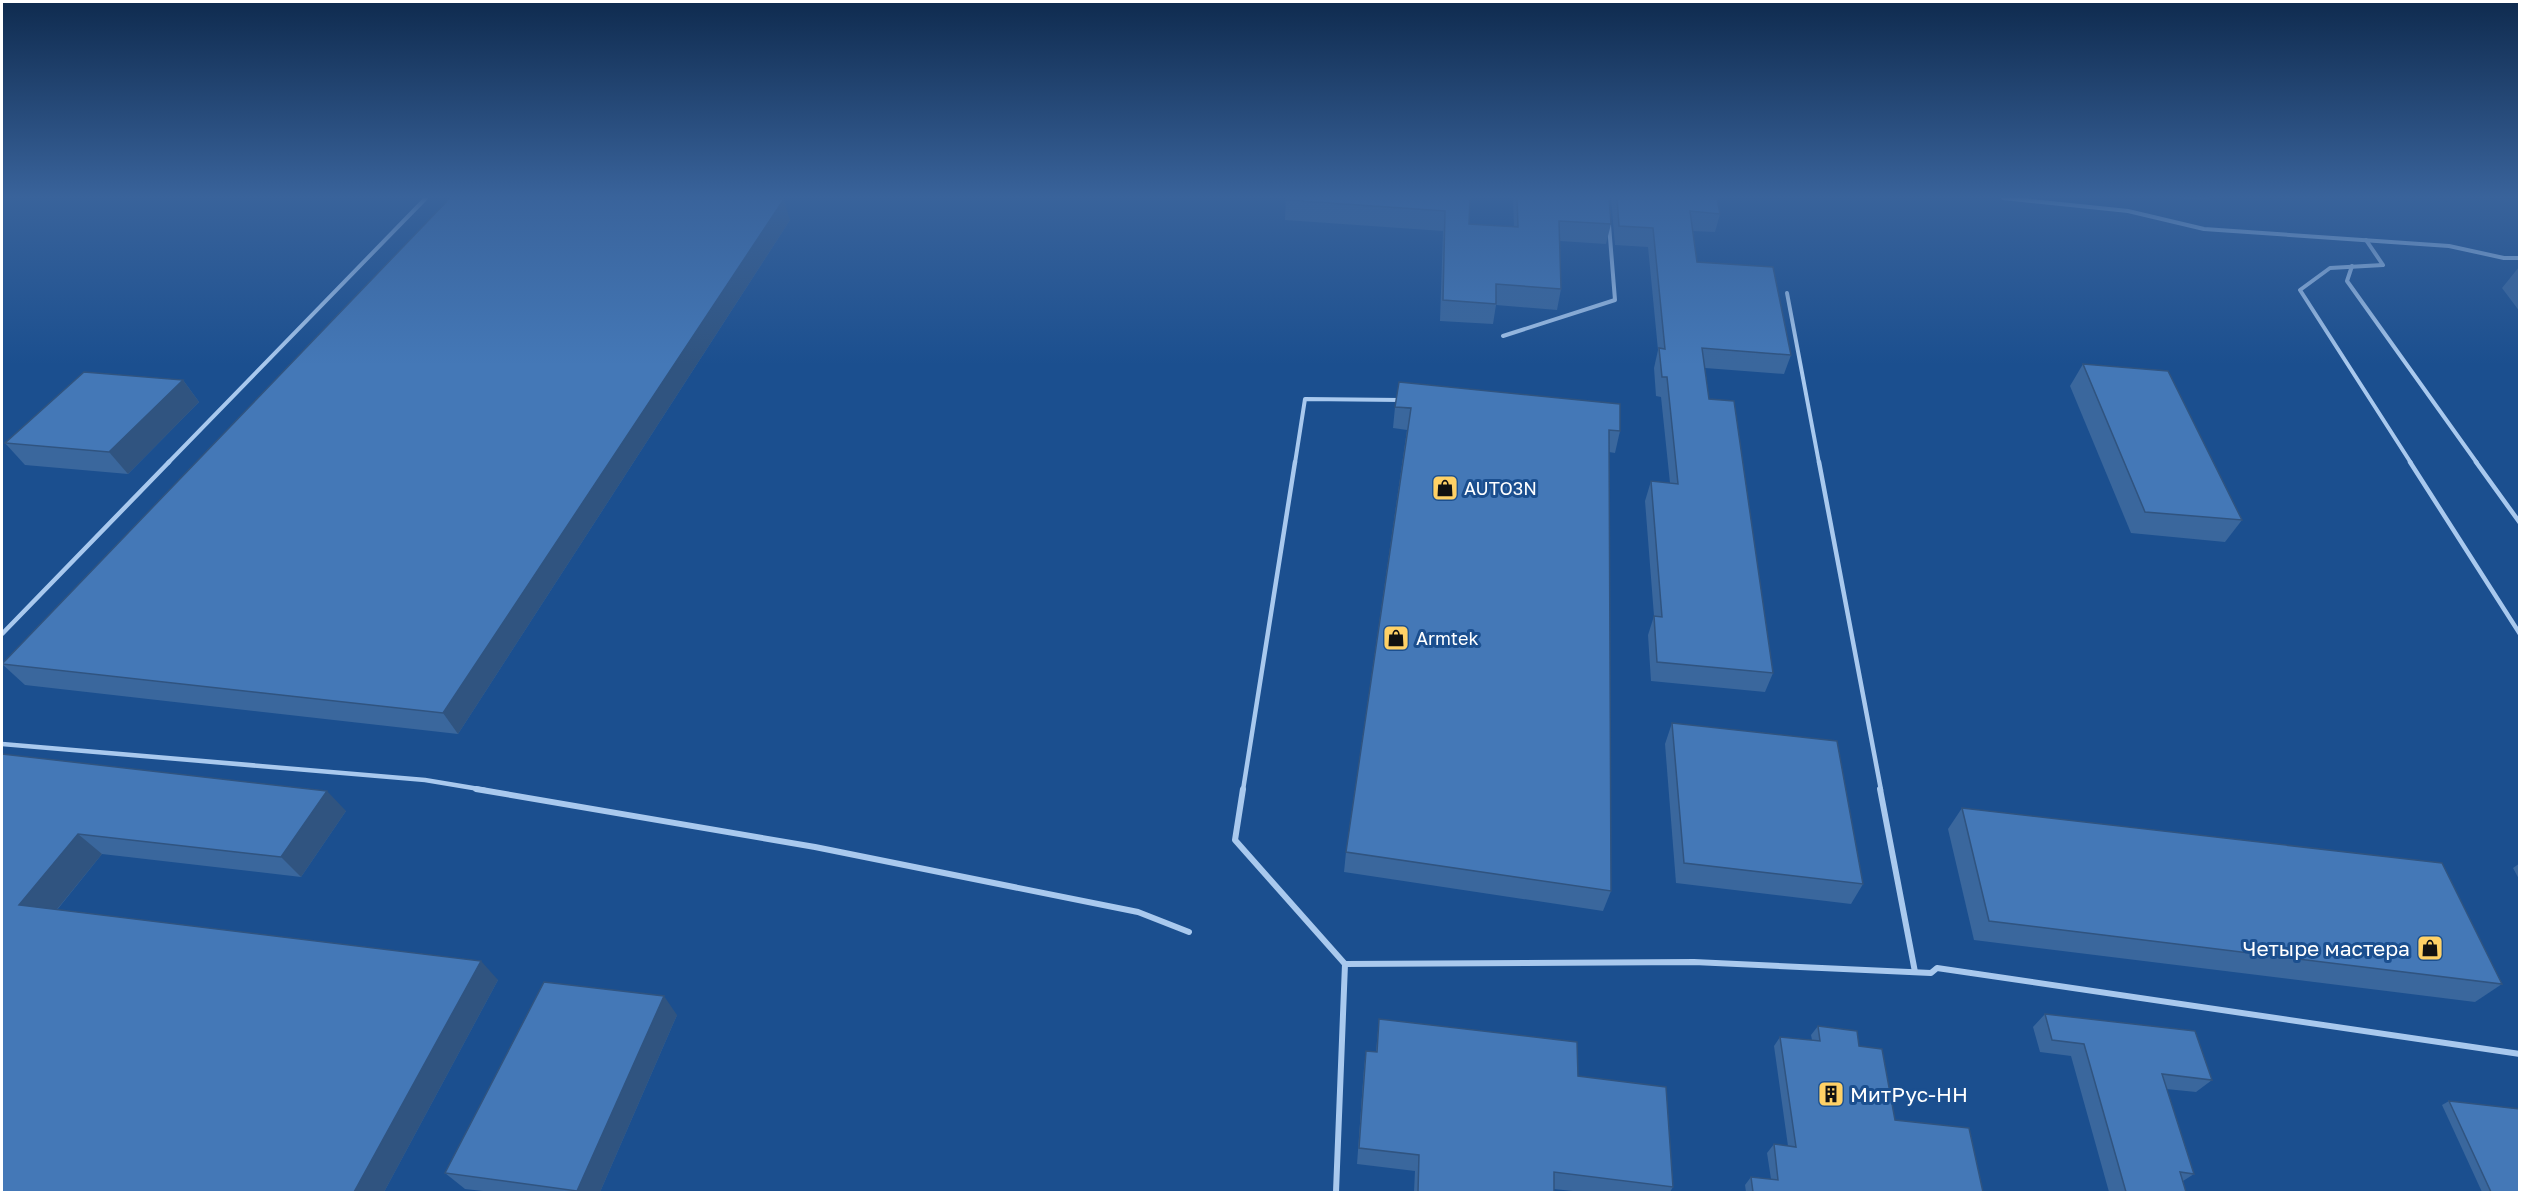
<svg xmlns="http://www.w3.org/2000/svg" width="2521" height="1194" font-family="'Golos Text',sans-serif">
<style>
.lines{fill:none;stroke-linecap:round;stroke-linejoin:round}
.lane-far2{stroke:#a9c9ee;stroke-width:4}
.lane-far1{stroke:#a9c9ee;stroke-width:4.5}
.lane{stroke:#a9c9ee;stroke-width:6}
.wall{fill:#3a679d}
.shaded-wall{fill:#305480}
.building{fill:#4478b7;stroke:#305480;stroke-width:1.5}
.labels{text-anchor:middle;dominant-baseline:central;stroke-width:6;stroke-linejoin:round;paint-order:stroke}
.poi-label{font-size:18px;fill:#fff;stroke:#1b4f8f;text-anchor:start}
.near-poi-label{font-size:21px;fill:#fff;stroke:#1b4f8f;text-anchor:end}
</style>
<rect width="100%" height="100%" fill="#1b4f8f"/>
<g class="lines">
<g class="lane-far2">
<path d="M2003,198l125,13 76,18 245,17 55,12h16"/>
<path d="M2366,240l17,25 -53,3 -30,22 111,173"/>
<path d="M2352,266l-5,15 130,182"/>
<path d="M1787,293l32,170"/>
<path d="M1503,336l112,-36 -6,-75"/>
<path d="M168,463l258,-265"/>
<path d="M1295,463l10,-64 96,1"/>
</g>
<g class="lane-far1">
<path d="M1819,462l62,328"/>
<path d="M2410,462l110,172"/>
<path d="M2476,462l44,61"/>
<path d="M2,634l167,-172"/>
<path d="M2,744l423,36 60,10"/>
<path d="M1243,790l52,-328"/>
</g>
<g class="lane">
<path d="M476,789l339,58 323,65 51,20"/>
<path d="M1243,789l-8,51 110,124"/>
<path d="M1880,789l35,183"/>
<path d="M1336,1192l9,-228 349,-2 237,11 6,-5 583,86"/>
</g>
</g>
<g class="wall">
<path d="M1286,198h184l-1,26 45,3 -1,-29h96l2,26 -5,20 -46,-3 1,48 -4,21 -61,-5 -3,19 -53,-3 3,-90 -158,-11z"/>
<path d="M1611,198h106l3,16 -5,18 -22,-1 4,31 94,93 -7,19 -79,-6 4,31 64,274 -8,19 -114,-11 -3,-46 6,-19 -9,-115 6,-20 19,2 -9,-86 -5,-1 -2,-28 4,-18 -10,-103 -33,-2z"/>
<path d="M2178,198h32l-1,2z"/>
<path d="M790,220l-332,514 -433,-49 -23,-21z"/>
<path d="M2519,267h1v45l-18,-24z"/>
<path d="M2083,364l159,156 -17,22 -94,-9 -61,-147z"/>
<path d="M183,380l16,22 -71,72 -103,-9 -20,-22z"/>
<path d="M1395,407l225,24 -5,22 -6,-1 2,439 -8,20 -259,-39 2,-20 61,-422 -14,-2z"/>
<path d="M1672,723l191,161 -12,20 -175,-21 -11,-139z"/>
<path d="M2,754l344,57 -45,66 -199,-23 -45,56 441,70 -114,212h-382z"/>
<path d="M1962,808l540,176 -27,18 -501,-62 -26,-111z"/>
<path d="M2520,863v18l-7,-13z"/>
<path d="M2045,1014l167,66 -16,12 -30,-3 28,85 -11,7 3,11h-77l-38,-136 -31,-4 -7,-25z"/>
<path d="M677,1015l-77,177h-108l-27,-3 -20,-16z"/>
<path d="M1379,1019l199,57 95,111 -3,5h-88l-28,-3v3h-140l1,-21 -58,-7 7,-96 2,-17 10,1z"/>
<path d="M1818,1026l41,20 36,74 88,72h-237l-1,-7 6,-8 20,2 -4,-26 7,-9 14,2 -14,-100 6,-9 32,3 -1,-5z"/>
<path d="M2449,1101l71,91h-38l-40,-87z"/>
</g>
<g class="shaded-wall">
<path d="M784,199l6,21 -332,514 -15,-21z"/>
<path d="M183,380l16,22 -71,72 -19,-22z"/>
<path d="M327,791l19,20 -45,66 -20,-20z"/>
<path d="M78,834l24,20 -57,70 -26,-19z"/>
<path d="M481,961l17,19 -114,212h-30z"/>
<path d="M664,996l13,19 -77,177h-22l-1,-1z"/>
</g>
<g class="building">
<path d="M450,198h319l15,1 -341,514 -441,-49z"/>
<path d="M1286,198h184l-1,26 49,3 -1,-29h92l2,26 -52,-3 2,68 -65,-5v20l-53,-4 2,-89 -159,-11z"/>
<path d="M1617,198h100l3,16 -30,-3 7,51 76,5 18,88 -89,-7 7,51 25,2 39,272 -116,-11 -3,-46 8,1 -11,-136 27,3 -11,-107h-5l-3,-29 6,1 -12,-121 -34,-2z"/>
<path d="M2083,364l85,7 74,149 -97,-8z"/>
<path d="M84,372l99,8 -74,72 -104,-9z"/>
<path d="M1399,382l221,22v27l-11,-1 2,461 -265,-39 65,-444 -16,-1z"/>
<path d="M1672,723l165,18 26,143 -179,-21z"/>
<path d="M2,754l325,37 -46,66 -203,-23 -59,71 462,56 -127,231h-352z"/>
<path d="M1962,808l480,55 60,121 -513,-63z"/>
<path d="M544,982l120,14 -87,195 -132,-18z"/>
<path d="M2045,1014l150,17 17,49 -50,-6 32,100 -14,-2 6,20h-60l-42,-148 -32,-4z"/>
<path d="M1379,1019l198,23 1,34 88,11 7,100 -119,-15v20h-136l1,-37 -60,-7 7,-97 11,1z"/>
<path d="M1818,1026l39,5 2,15 23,3 13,71 74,8 14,64h-230l-2,-15 27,3 -4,-36 22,3 -16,-110 40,4z"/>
<path d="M2449,1101l71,8v83h-29z"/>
</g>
<linearGradient id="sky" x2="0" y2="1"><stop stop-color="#0f2b4f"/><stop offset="0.54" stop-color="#39639b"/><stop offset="1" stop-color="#39639b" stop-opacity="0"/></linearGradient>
<rect width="2521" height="365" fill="url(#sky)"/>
<defs>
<symbol id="shop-square" viewBox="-11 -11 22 22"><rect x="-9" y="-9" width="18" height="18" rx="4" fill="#ffd166" stroke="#1b4f8f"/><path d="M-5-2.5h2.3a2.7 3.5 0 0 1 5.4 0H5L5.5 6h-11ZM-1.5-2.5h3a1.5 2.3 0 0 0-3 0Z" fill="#111"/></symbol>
<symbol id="building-square" viewBox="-11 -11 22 22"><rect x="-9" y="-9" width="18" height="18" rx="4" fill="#ffd166" stroke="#1b4f8f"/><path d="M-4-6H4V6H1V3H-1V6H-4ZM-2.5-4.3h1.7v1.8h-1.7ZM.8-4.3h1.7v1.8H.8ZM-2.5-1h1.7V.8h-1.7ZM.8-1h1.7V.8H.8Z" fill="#111"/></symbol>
</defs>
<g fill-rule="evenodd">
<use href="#shop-square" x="1430" y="473" width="30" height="30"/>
<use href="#shop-square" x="1381" y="623" width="30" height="30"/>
<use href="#shop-square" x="2415" y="933" width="30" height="30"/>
<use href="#building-square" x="1816" y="1079" width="30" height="30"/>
</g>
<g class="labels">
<g class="poi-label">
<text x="1464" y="488">AUTO3N</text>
<text x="1416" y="638">Armtek</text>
</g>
<g class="near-poi-label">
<text x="2410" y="948">Четыре мастера</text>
<text x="1850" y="1094" text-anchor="start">МитРус-НН</text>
</g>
</g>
<rect width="2521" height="1194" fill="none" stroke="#ffffff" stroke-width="6"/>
</svg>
